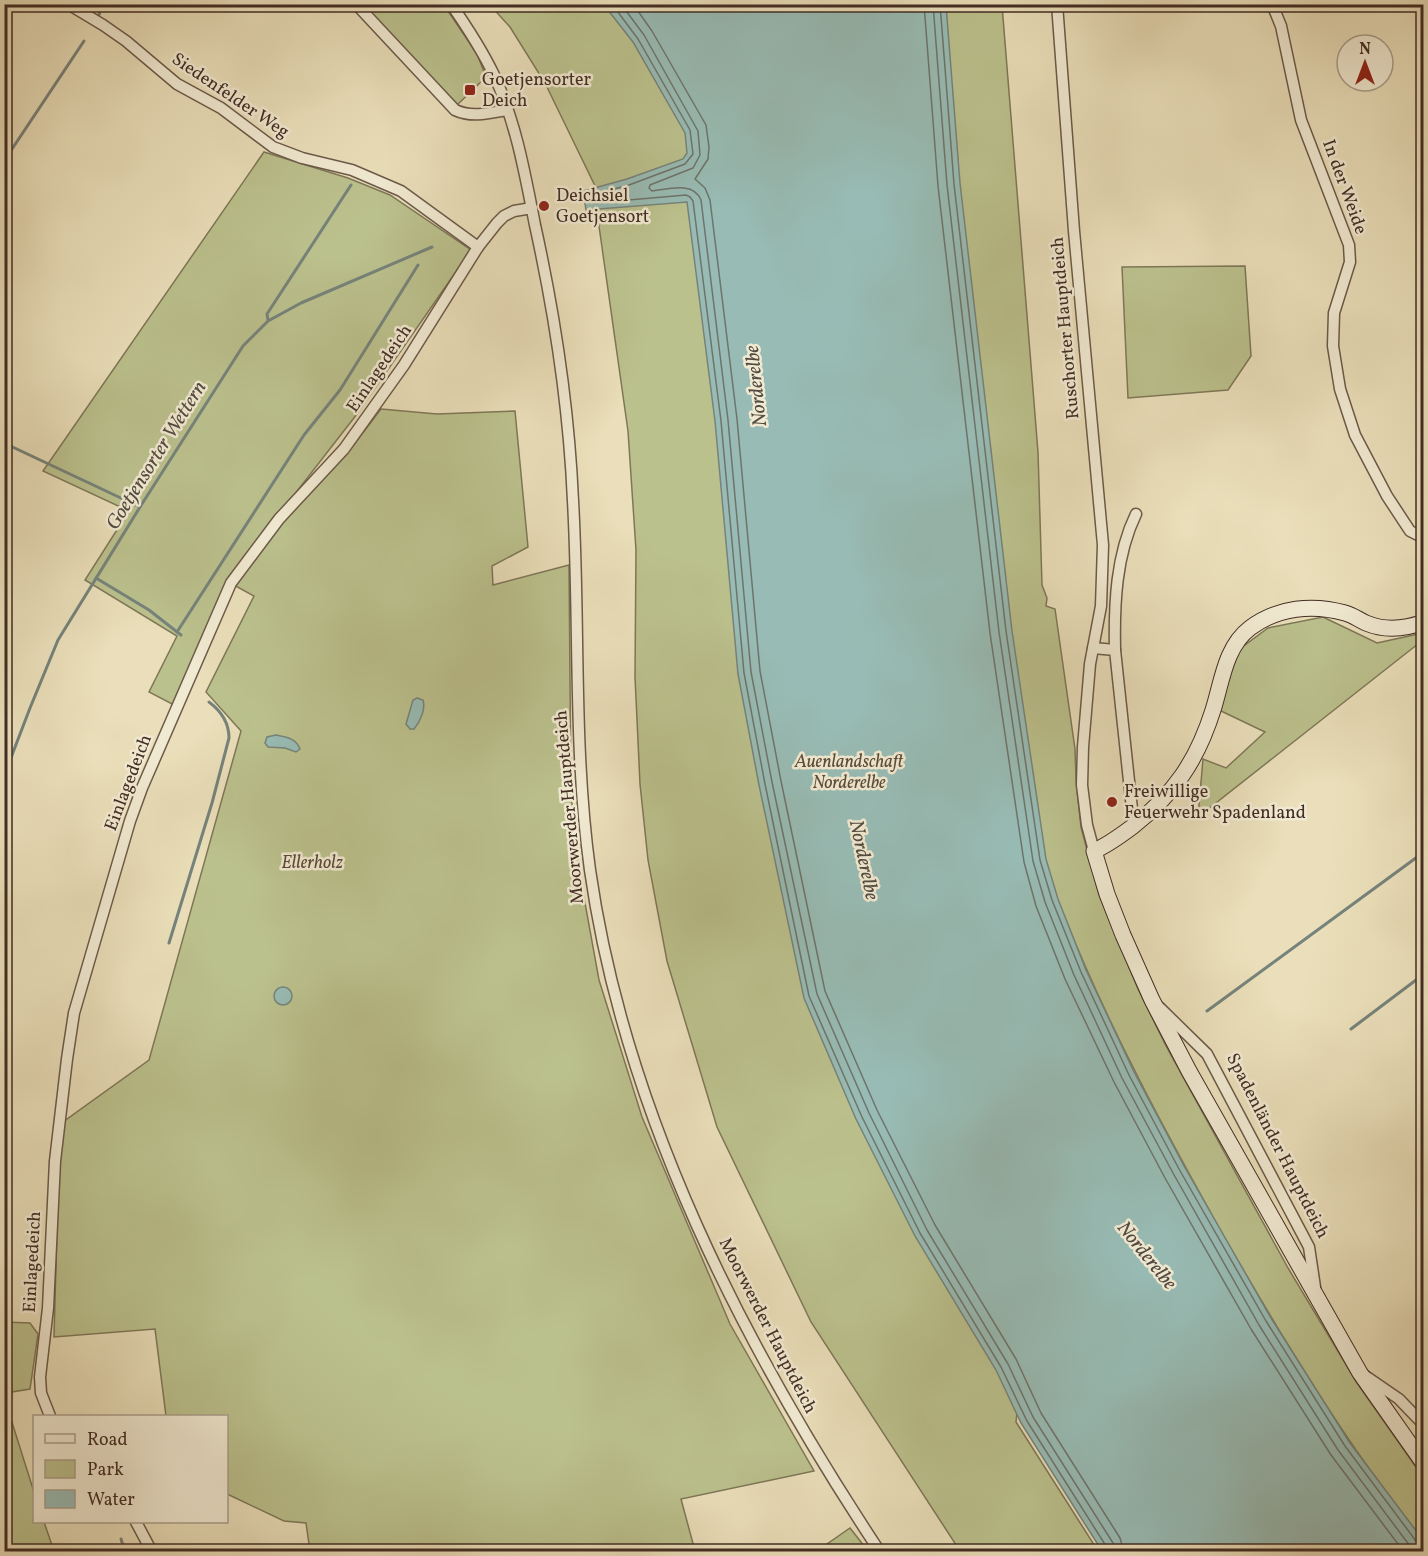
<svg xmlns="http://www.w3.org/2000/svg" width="1428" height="1556" font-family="Vollkorn,serif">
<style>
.green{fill:#bbc18d;stroke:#7e7758;stroke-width:1.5}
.water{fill:#98bcb5;stroke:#76837b;stroke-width:1.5}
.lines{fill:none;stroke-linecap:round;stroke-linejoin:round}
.shore{stroke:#6d746c;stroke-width:1.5}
.stream{stroke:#76837b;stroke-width:3}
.street-casing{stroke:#6c5a4a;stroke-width:13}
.secondary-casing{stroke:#422d24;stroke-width:17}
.street{stroke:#f1ead2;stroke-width:10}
.secondary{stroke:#f1ead2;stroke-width:15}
.poi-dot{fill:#8f2418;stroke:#f1ead2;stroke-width:2}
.labels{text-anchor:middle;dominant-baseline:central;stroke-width:5;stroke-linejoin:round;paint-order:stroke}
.poi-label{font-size:18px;fill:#422d24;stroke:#f1ead2;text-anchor:start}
.street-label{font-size:18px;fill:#422d24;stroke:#f1ead2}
.park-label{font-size:18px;font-style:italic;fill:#5a4b39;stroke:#f1ead2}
.water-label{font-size:20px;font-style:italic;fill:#534a41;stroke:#f1ead2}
</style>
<rect width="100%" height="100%" fill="#eadfba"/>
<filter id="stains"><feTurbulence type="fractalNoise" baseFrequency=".00333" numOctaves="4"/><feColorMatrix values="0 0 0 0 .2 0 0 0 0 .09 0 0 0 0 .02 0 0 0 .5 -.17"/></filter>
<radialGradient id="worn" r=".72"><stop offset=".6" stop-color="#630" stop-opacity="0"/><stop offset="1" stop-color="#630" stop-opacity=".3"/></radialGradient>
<g class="green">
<path d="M360,5h84l33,49 9,23 -30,29z"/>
<path d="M490,5h512l36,447 4,133 5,13 -1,8 9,3 20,140 1,31 5,47 18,68 39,94 28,57 122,222 69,115 66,94v63c-75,-93 -137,-196 -197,-300 -59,-105 -116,-210 -161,-322l-49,504 82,129h-138l-149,-229 -94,-195 -50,-166 -19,-101 -8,-76 -5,-107 1,-127 -8,-119 -31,-219 -1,-24 -51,-105 -35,-56z"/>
<path d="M264,152l84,26 42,17 81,55 -114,164 -129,166 -54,125 -25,-13 28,-56 -92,-56 44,-69 -86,-40z"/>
<path d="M1245,266l6,90 -23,34 -100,8 -6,-131z"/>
<path d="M381,409l56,5 78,-3 13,136 -36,19 1,19 76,-20 2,229 8,76 20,110 43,137 88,207 84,147 -133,28 14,52h-385l-4,-28 -22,-2 -57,-27 -1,-78h-60l-11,-87 -101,8 5,-181 4,-34 86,-62 92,-329 -35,-39 48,-96 -22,-12 49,-62 68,-71z"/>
<path d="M1323,617l54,26 46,-10v7l-225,177 5,-58 23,9 39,-36 -46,-22 18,-59 31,-23z"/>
<path d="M5,1322l25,1 8,11 -8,55 -18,3 -2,24 24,76v30h10l10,29h-49z"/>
<path d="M850,1528l18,23h-51z"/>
</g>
<g class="water">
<path d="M604,5h342l14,178 52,448 34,228 12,40 28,71 48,102 50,94 87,152 79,125 73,97v11h-321l-81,-128 -25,-53 -81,-134 -59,-117 -52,-121 -45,-213 -21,-111 -23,-253 -28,-219 -101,8 -3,-19 44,-12 56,-20 4,-6 -2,-20 -52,-91z"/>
<path d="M417,698l6,2c3,9 -3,22 -9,29h-4l-4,-5 7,-24z"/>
<path d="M276,735c10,2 20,3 24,14l-4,3 -11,-4 -17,-1 -3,-4 2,-6z"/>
<circle cx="283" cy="996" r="9"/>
</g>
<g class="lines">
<g class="shore">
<path d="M612,4l26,35 52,91 3,24 -8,10 -56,21 -37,10 -1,5 3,3 92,-8 4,2 3,4 28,220 23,252 21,111 44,212 53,121 58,116 81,134 26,54 79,125 1,6"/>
<path d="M621,4l23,31 54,96 2,24 -7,13 -43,17 -1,3 3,3c16,-2 42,-10 49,9l27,220 23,252 21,110 45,212 52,119 58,117 81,134 25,53 80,126 2,9"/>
<path d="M633,4l19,27 54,94 3,22 -1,12 -13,20 10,9 5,12 27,219 23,252 21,110 44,210 52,119 58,115 81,134 25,54 79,125 4,14"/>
<path d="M924,4l14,182 52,447 34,229 12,44 29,73 49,103 51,96 86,151 80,126 73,97"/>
<path d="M933,4l14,181 52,447 34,229 12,41 29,73 48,103 51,95 86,152 79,125 72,96 7,4 7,1"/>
<path d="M940,4l14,180 52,447 34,229 12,40 29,72 48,103 50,94 87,152 79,125 71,95 8,2"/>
</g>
<g class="stream">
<path d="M94,4l6,7 -1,4"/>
<path d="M4,161l80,-120"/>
<path d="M268,320l-1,-6 84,-129"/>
<path d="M4,443l136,64"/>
<path d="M96,578l53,32 32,25"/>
<path d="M177,632l127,-197 36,-45 78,-125"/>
<path d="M4,776l26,-68 28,-68 82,-133 103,-161 25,-25 33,-18 131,-56"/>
<path d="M169,943l43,-140 17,-65c0,-16 -8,-27 -20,-36"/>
<path d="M1207,1011l217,-159"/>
<path d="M1351,1029l73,-55"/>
<path d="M4,1409h6"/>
<path d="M121,1539l4,13"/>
<path d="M89,1547l2,5"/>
</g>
<defs>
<g id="street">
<path d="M68,4l35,21 23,16 51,43 44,24 52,39 29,11 50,12 49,21 77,56"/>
<path d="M356,4l99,106c17,8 35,3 52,0"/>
<path d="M451,4c16,23 31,46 43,71 22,47 31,99 41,150 20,91 34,183 38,276 7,123 0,246 17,369 35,245 154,477 290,682"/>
<path d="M1057,4l17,227 29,314 -2,61 -11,58 -7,83 -1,38 5,40 7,26"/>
<path d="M1272,4l9,22 20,94 48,125 1,17 -16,51 -1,33 7,43 15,46 32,61 23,35 14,7"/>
<path d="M1093,648l22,2 17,159 5,14"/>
<path d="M1115,650c-1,-46 1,-95 21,-136"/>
<path d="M1159,1007l48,47 102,193 6,40"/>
<path d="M1367,1377l32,22 25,26"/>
<path d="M50,1416l-9,-23 -1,-16 8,-69 7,-147 12,-102 7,-46 56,-192 12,-33 89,-205 48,-64 65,-70 60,-84 74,-118 19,-24 7,-7 10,-5 18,-3"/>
<path d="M136,1522l16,30"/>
</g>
<path id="secondary" d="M1424,622c-19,7 -39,9 -58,1 -7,-3 -13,-8 -21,-10 -32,-9 -67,-6 -95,15 -25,19 -28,54 -37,82 -16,51 -39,84 -81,117 -12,9 -24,18 -38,24l13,43 16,41 29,65 37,71 171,302 64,91"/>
</defs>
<use href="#street" class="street-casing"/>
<use href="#secondary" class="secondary-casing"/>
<use href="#street" class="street"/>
<use href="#secondary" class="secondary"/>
</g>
<g class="poi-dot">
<rect x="464" y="84" width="12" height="12" rx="3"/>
<circle cx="544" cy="206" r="6"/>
<circle cx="1112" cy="802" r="6"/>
</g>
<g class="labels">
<g class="poi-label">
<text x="482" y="80">Goetjensorter<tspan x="482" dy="21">Deich</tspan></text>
<text x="556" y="196">Deichsiel<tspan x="556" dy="21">Goetjensort</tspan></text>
<text x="1124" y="792">Freiwillige<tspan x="1124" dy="21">Feuerwehr Spadenland</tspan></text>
</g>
<g class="street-label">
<text transform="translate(230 96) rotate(34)">Siedenfelder Weg</text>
<text transform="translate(1344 187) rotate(70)">In der Weide</text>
<text transform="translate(1066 328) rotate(-95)">Ruschorter Hauptdeich</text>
<text transform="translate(380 369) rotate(-56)">Einlagedeich</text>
<text transform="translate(129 783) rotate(-69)">Einlagedeich</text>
<text transform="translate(570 807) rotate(-95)">Moorwerder Hauptdeich</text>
<text transform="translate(1277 1146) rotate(63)">Spadenländer Hauptdeich</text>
<text transform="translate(33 1262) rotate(-87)">Einlagedeich</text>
<text transform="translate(767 1326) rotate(63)">Moorwerder Hauptdeich</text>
</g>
<g class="park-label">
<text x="849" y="762">Auenlandschaft<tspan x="849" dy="21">Norderelbe</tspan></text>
<text x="312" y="863">Ellerholz</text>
</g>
<g class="water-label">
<text transform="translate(757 386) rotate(-96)">Norderelbe</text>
<text transform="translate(157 456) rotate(-58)">Goetjensorter Wettern</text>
<text transform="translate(863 860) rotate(78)">Norderelbe</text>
<text transform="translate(1146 1256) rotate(51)">Norderelbe</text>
</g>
</g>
<rect width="1428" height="1556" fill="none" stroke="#eadfba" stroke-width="24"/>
<rect x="6" y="6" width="1416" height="1544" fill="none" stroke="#422d24" stroke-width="3"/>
<rect x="12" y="12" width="1404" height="1532" fill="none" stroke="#422d24" stroke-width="1.5"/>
<rect x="33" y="1415" width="195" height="108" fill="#f1ead2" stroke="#ab9e8c" stroke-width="1.5"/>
<rect x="45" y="1434" width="30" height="9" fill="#f1ead2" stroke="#ab9e8c" stroke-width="1.5"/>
<text x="87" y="1445" font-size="18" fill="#422d24">Road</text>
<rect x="45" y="1460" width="30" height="18" fill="#bbc18d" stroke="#ab9e8c" stroke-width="1.5"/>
<text x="87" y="1475" font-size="18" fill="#422d24">Park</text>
<rect x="45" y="1490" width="30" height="18" fill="#98bcb5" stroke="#ab9e8c" stroke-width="1.5"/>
<text x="87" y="1505" font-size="18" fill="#422d24">Water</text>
<g transform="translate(1365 63)"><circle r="28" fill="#f1ead2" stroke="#ab9e8c" stroke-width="1.5"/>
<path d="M0-4.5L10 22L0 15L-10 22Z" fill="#8f2418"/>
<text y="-9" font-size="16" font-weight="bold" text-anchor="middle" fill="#422d24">N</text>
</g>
<rect width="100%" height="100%" filter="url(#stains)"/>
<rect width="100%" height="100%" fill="url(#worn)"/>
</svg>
